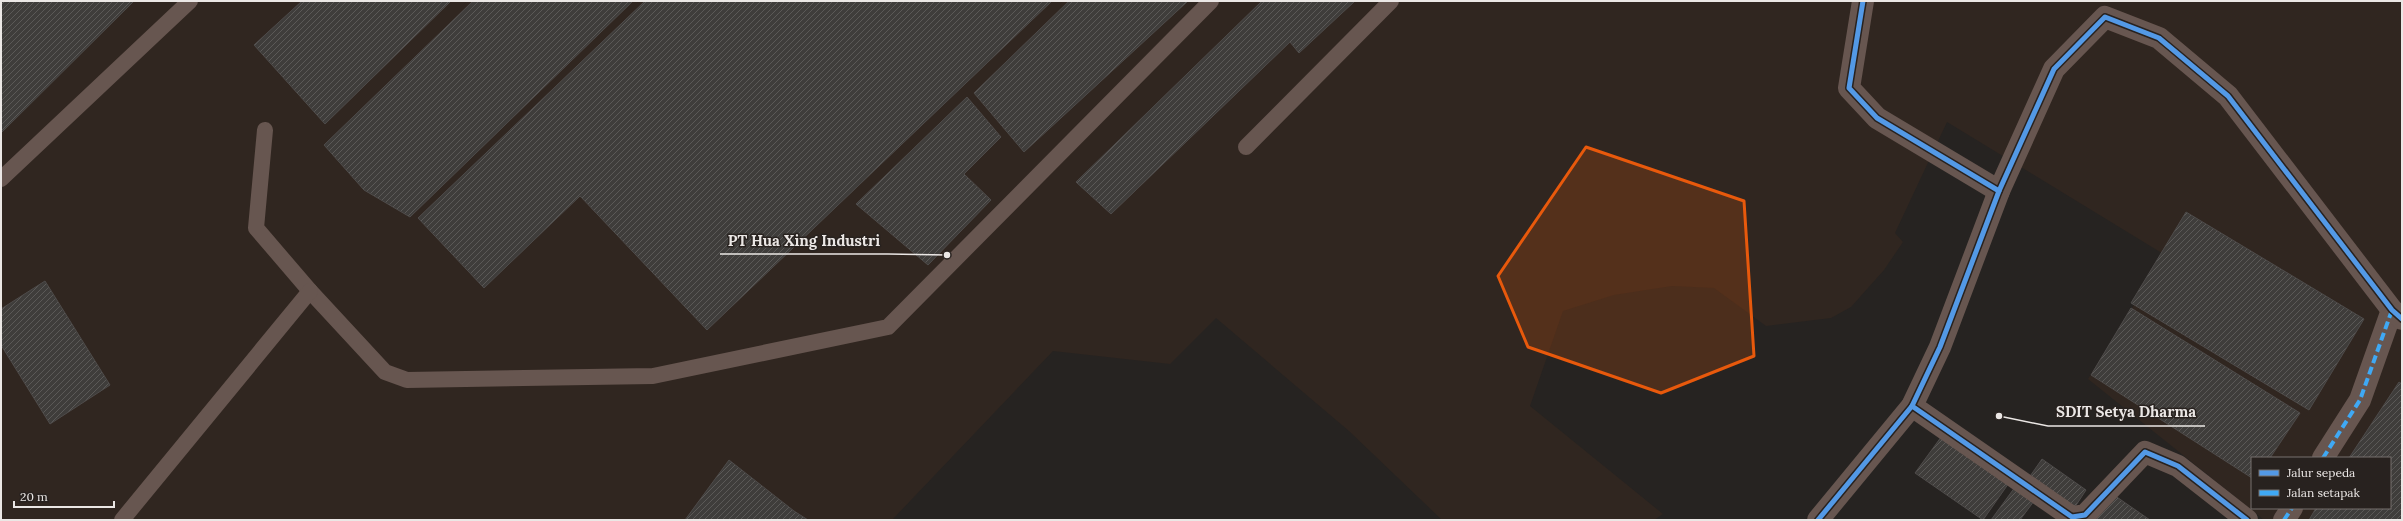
<svg xmlns="http://www.w3.org/2000/svg" width="2403" height="521" font-family="Lora,serif">
<style>
.built{fill:#302620;fill-rule:evenodd}
.building{fill:url(#building-hatch);stroke:#4e4b4a}
.lines{fill:none;stroke-linecap:round;stroke-linejoin:round}
.lane{stroke:#675650;stroke-width:16}
.street{stroke:#675650;stroke-width:22}
.quiet{stroke:#3fa9f5;stroke-width:4;stroke-dasharray:8 4;stroke-linecap:butt}
.cycleway-casing{stroke:#28221f;stroke-width:8}
.cycleway{stroke:#5399e6;stroke-width:5}
.marked{fill:#e8590c;fill-opacity:0.2;stroke:#e8590c;stroke-width:3;stroke-linejoin:round}
.leader{fill:none;stroke:#ebe7e5;stroke-width:1.5}
.callout-dot{fill:#ebe7e5;stroke:#28221f;stroke-width:1.5}
.callout-label{font-size:15px;text-anchor:middle;font-weight:bold;fill:#ebe7e5;stroke:#28221f;stroke-width:3;stroke-linejoin:round;paint-order:stroke}
</style>
<defs>
<pattern id="building-hatch" width="6" height="6" patternUnits="userSpaceOnUse"><rect width="6" height="6" fill="#3f3d3b"/><path d="M-1 1l2-2M0 6l6-6M5 7l2-2" fill="none" stroke="#5b5957"/></pattern>
</defs>
<rect width="100%" height="100%" fill="#262321"/>
<path class="built" d="M1,1h2401v519h-138l-176,-141 77,-124 -218,-133 -52,111 8,9 -19,28 -33,37 -20,11 -65,8 -52,-38 -42,-2 -58,9 -51,16 -33,95 133,108 -9,6h-212l-93,-89 -133,-113 -46,46 -117,-13 -161,169h-891zM2252,458h138v50h-138z"/>
<g class="building">
<path d="M1,1h133l-133,132z"/>
<path d="M302,1h149l-126,123 -71,-79z"/>
<path d="M473,1h160l-223,216 -46,-27 -40,-45z"/>
<path d="M645,1h407l-345,329 -127,-134 -96,92 -66,-70z"/>
<path d="M1069,1h119l-164,151 -50,-59z"/>
<path d="M1262,1h93l-56,52 -9,-11 -179,172 -35,-32z"/>
<path d="M967,97l34,40 -37,37 27,26 -63,65 -72,-61z"/>
<path d="M2186,212l178,107 -55,91 -178,-107z"/>
<path d="M45,281l65,104 -60,39 -49,-79v-36z"/>
<path d="M2131,308l169,105 -30,45h-18v20l-161,-103z"/>
<path d="M2399,382l3,2v136h-93l7,-12h74v-50h-41z"/>
<path d="M1944,433l67,47 -28,40 -68,-47z"/>
<path d="M2042,459l44,31 -15,23 -45,-31z"/>
<path d="M729,460l65,51 14,9h-123z"/>
<path d="M2018,483l19,14 -17,23h-29z"/>
<path d="M2111,493l39,27h-57z"/>
</g>
<g class="lines">
<g class="lane">
<path d="M265,130l-9,98 54,63 75,81 22,8 246,-4 235,-49 323,-326"/>
<path d="M1246,147l145,-146"/>
<path d="M1,179l189,-178"/>
<path d="M122,520l188,-229"/>
</g>
<g class="street">
<path d="M1863,1l-14,87 28,30 122,73"/>
<path d="M1912,406l160,111 13,-2 60,-63 33,14 69,54"/>
<path d="M2323,458l37,-58 32,-90"/>
<path d="M1818,520l94,-114 28,-59 59,-156 55,-122 51,-52 54,21 69,58 164,214 10,9"/>
<path d="M2284,520l8,-12"/>
</g>
<g class="quiet">
<path d="M2323,458l37,-58 32,-90"/>
<path d="M2284,520l8,-12"/>
</g>
<defs>
<g id="cycleway">
<path d="M1863,1l-14,87 28,30 122,73"/>
<path d="M1912,406l160,111 13,-2 60,-63 33,14 69,54"/>
<path d="M1818,520l94,-114 28,-59 59,-156 55,-122 51,-52 54,21 69,58 164,214 10,9"/>
</g>
</defs>
<use href="#cycleway" class="cycleway-casing"/>
<use href="#cycleway" class="cycleway"/>
</g>
<path class="marked" d="M1586,147l158,54 10,155 -93,37 -133,-46 -30,-71z"/>
<path class="leader" d="M947 255L888 254H720M1999 416L2048 426H2205"/>
<g class="callout-dot">
<circle cx="947" cy="255" r="4"/>
<circle cx="1999" cy="416" r="4"/>
</g>
<g class="callout-label">
<text x="804" y="246">PT Hua Xing Industri</text>
<text x="2126" y="417">SDIT Setya Dharma</text>
</g>
<rect width="2403" height="521" fill="none" stroke="#ebe7e5" stroke-width="4"/>
<rect x="2251" y="457" width="140" height="52" fill="#28221f" stroke="#76716e"/>
<rect x="2259" y="470" width="20" height="6" fill="#5399e6" stroke="#76716e"/>
<text x="2287" y="477" font-size="12" fill="#ebe7e5">Jalur sepeda</text>
<rect x="2259" y="490" width="20" height="6" fill="#3fa9f5" stroke="#76716e"/>
<text x="2287" y="497" font-size="12" fill="#ebe7e5">Jalan setapak</text>
<path d="M14 501v6h100v-6" fill="none" stroke="#ebe7e5" stroke-width="2"/>
<text x="20" y="501" font-size="12" fill="#ebe7e5" stroke="#28221f" stroke-width="3" paint-order="stroke">20 m</text>
</svg>
